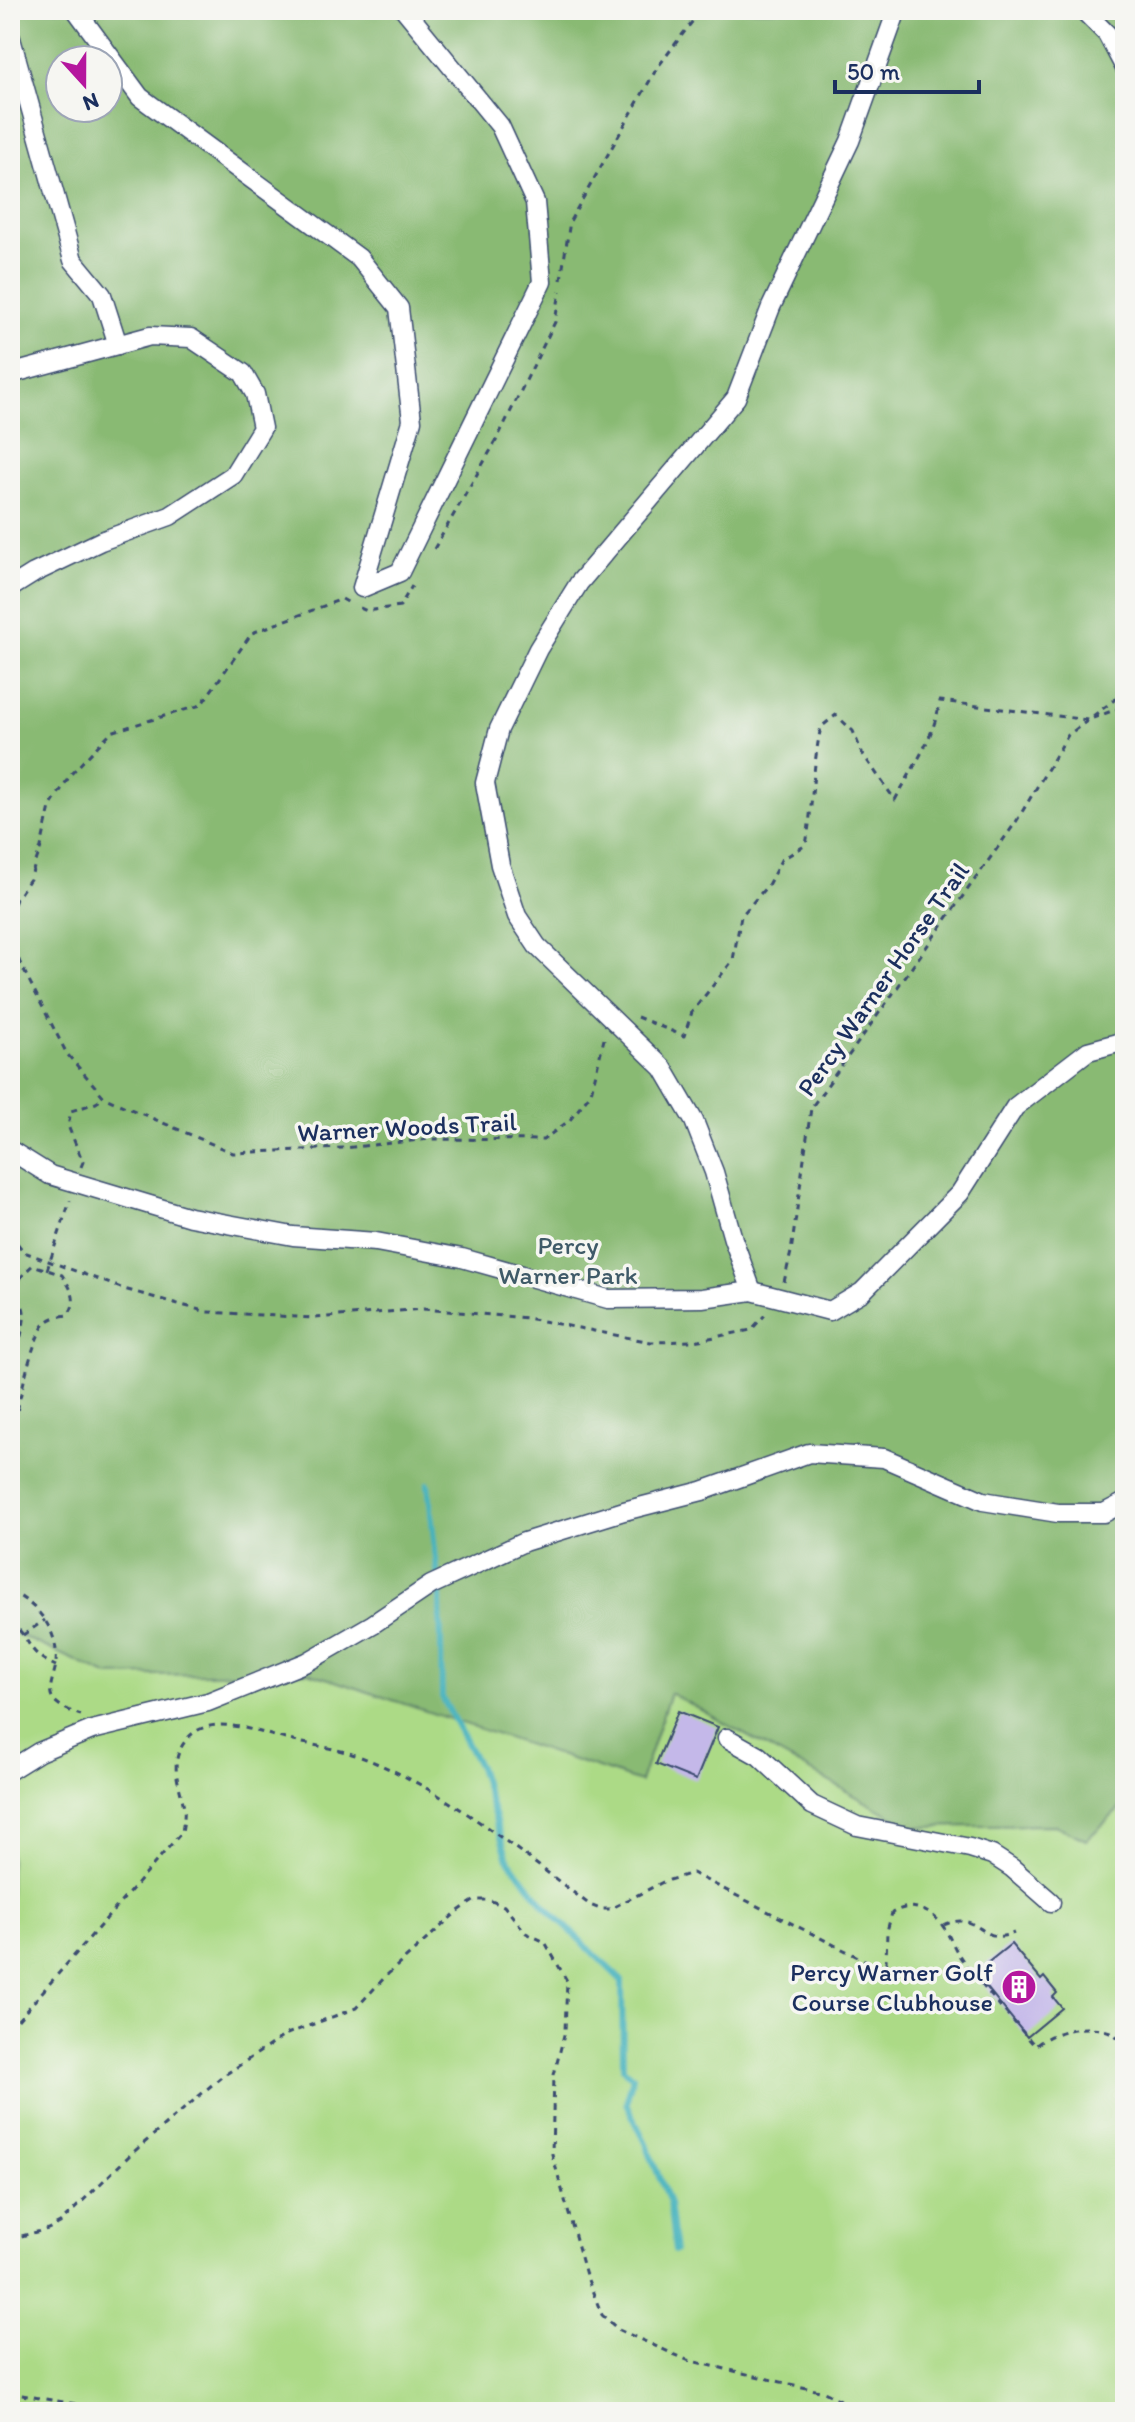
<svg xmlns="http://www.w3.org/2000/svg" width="1135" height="2422" font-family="Itim,sans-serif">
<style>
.green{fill:#acda86;stroke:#648472;stroke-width:2;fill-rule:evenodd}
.forest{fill:#89ba73;stroke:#527468;stroke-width:2;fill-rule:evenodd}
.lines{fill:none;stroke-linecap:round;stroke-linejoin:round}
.stream{stroke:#42b1bc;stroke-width:6}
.building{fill:#c4b8e9}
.minor-casing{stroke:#3a4b6f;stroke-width:21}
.path{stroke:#3a4b6f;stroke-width:3;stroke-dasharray:6 6;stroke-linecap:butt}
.minor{stroke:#fff;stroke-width:18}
.labels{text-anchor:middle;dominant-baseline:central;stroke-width:7;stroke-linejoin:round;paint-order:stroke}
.street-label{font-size:26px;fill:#1b2f5e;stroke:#f6f6f2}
.park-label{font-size:26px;fill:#3f5a68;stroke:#f6f6f2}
.poi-label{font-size:26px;fill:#1b2f5e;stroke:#f6f6f2;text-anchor:end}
</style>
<rect width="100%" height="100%" fill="#f6f6f2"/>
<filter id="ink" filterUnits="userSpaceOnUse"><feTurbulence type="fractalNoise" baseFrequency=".0125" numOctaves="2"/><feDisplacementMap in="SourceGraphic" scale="16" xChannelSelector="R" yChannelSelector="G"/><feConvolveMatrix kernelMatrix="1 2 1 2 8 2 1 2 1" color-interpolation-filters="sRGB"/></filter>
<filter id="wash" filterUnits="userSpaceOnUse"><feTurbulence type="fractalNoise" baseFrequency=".006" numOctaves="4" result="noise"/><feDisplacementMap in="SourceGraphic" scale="32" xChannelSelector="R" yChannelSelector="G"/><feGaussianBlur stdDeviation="1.8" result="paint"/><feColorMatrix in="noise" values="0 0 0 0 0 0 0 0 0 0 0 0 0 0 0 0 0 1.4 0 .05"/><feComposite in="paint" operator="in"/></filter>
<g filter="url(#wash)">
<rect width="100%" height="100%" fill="#ece7cf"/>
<path class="green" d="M10,10h1115v2402h-1115zM60,60h48v48h-48z"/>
<path class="forest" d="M10,10h1115v1794l-39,36 -31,-15 -144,2 -241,-134 -30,89 -332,-110 -199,4 -99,-45zM60,60h48v48h-48z"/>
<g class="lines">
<path class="stream" d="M428,1484l12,113 2,100 37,70 29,92 37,47 77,75 1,88 10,7 -7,27 20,40 23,60 6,48"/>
</g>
<g id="blocks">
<g class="building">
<path d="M678,1711l40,16 -22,53 -40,-16z"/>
<path d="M1011,1944l30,36 3,-3 13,16 -4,4 9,11 -35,29 -52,-64z"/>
</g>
</g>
</g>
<g filter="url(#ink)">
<use href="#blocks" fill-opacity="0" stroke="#3a4b6f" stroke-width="2"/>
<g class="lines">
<defs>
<g id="minor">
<path d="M76,10l64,87 219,161 40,50 13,113 -50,167 38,-16 142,-290 -7,-80 -35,-76 -95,-116"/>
<path d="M1083,10l24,24 18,34"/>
<path d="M10,35l63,225 29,35 16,50"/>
<path d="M10,374l140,-38 41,2 52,35 12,21 7,34 -29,47 -63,41 -69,25 -67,32 -24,15"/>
<path d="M10,1150l40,25 140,42 103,19 83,6 86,16 146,41 94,-1 50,-7 78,20 32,-19 98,-99 55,-86 73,-56 37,-10"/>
<path d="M752,1291l-19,-52 -19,-67 -20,-51 -31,-53 -126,-122 -20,-30 -17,-51 -15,-82 14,-54 39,-80 41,-66 157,-185 35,-91 79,-166 47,-131"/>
<path d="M727,1738l32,18 53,49 45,21 113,22 22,7 20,13 39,34"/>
<path d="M10,1770l29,-18 53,-22 116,-28 99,-40 66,-38 58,-39 93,-43 100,-31 78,-20 107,-38 75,5 99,43 75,12h46l21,-11"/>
</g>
</defs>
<use href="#minor" class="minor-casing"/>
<g class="path">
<path d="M561,280l9,-59 87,-153 44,-58"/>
<path d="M434,549l62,-108 59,-119 5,-31"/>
<path d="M360,608l7,3 33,-5 12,-20"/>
<path d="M1093,716l32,-24"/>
<path d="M10,915l6,-16 14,-20 11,-32 9,-40 21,-33 40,-42 90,-27 51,-72 90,-34 7,4"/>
<path d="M10,937l10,26 47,91 38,44 128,55 111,-5 86,-9 113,1 27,-20 21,-27 13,-54"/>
<path d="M637,1017l47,19 8,-24 41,-52 8,-44 27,-31 13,-25 25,-15c7,-40 6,-77 15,-118l15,-12 17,16 9,22 33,47c18,-33 39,-62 45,-99l148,19 37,-14"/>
<path d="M81,1167l2,-5 -15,-36 3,-15 25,-8 8,-5"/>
<path d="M10,1234l14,18 100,37 83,23 107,6 109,-9 104,9 124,24 43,-1 57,-11 14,-15"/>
<path d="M47,1270l23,-69"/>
<path d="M784,1282l7,-30 20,-144 205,-286 52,-87 19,-14"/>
<path d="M10,1371c5,-16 12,-34 14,-51 3,-27 -24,-26 9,-55l29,10c9,14 17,25 6,40 -8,1 -17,2 -23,9 -15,17 -30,97 -35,122"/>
<path d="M10,1591c27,13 49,39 46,71 0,11 -10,27 -3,37 6,8 19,13 28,16"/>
<path d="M10,1622c23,17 14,30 46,44"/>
<path d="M23,1635l22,-15"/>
<path d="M944,1925c35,-16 37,22 70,8"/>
<path d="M10,2029l172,-197c1,-7 3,-16 2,-24 -4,-25 -17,-45 3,-69 22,-26 64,-9 91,-2 27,8 57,10 83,20 85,32 157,94 229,148l10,4h10l53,-27 29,-9 172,87 19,6 3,-3 1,-32 5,-18c12,-7 22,-8 35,-1 20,10 23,32 36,49 22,29 48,57 72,85 19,-16 51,-23 75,-14 5,2 10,8 15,12"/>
<path d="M10,2239l38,-10 12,-6 70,-68 90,-77 67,-44 69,-26 32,-34 69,-62 18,-12h14l15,6 22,27 19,9 22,39 -2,50 -11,44 -2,79 34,121 16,40 17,15 68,30 137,32 41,20"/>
<path d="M10,2393l78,13 20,6"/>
</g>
<use href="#minor" class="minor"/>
</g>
</g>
<defs>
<symbol id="building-disc" viewBox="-11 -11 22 22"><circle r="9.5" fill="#b5179e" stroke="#f6f6f2"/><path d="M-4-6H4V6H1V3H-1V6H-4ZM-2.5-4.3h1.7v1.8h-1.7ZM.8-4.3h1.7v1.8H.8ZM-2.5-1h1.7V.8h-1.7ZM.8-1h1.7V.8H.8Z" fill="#fff"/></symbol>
</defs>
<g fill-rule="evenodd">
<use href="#building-disc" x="999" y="1967" width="40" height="40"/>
</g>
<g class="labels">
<g class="street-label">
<text transform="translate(883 979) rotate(-55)">Percy Warner Horse Trail</text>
<text transform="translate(407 1127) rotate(-3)">Warner Woods Trail</text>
</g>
<g class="park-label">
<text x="568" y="1245">Percy<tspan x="568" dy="30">Warner Park</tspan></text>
</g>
<g class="poi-label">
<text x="993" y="1972">Percy Warner Golf<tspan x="993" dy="30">Course Clubhouse</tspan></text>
</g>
</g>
<rect width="1135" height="2422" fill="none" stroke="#f6f6f2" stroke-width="40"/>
<g transform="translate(84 84) rotate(159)"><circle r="38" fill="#f6f6f2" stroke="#9ea6b7" stroke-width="2"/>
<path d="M0-6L14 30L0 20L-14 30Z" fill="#b5179e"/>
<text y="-12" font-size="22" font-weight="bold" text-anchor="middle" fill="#1b2f5e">N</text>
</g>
<path d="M835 80v12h144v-12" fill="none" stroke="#1b2f5e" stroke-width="4"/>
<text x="847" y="80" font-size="24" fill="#1b2f5e" stroke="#f6f6f2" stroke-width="6" paint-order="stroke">50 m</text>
</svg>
